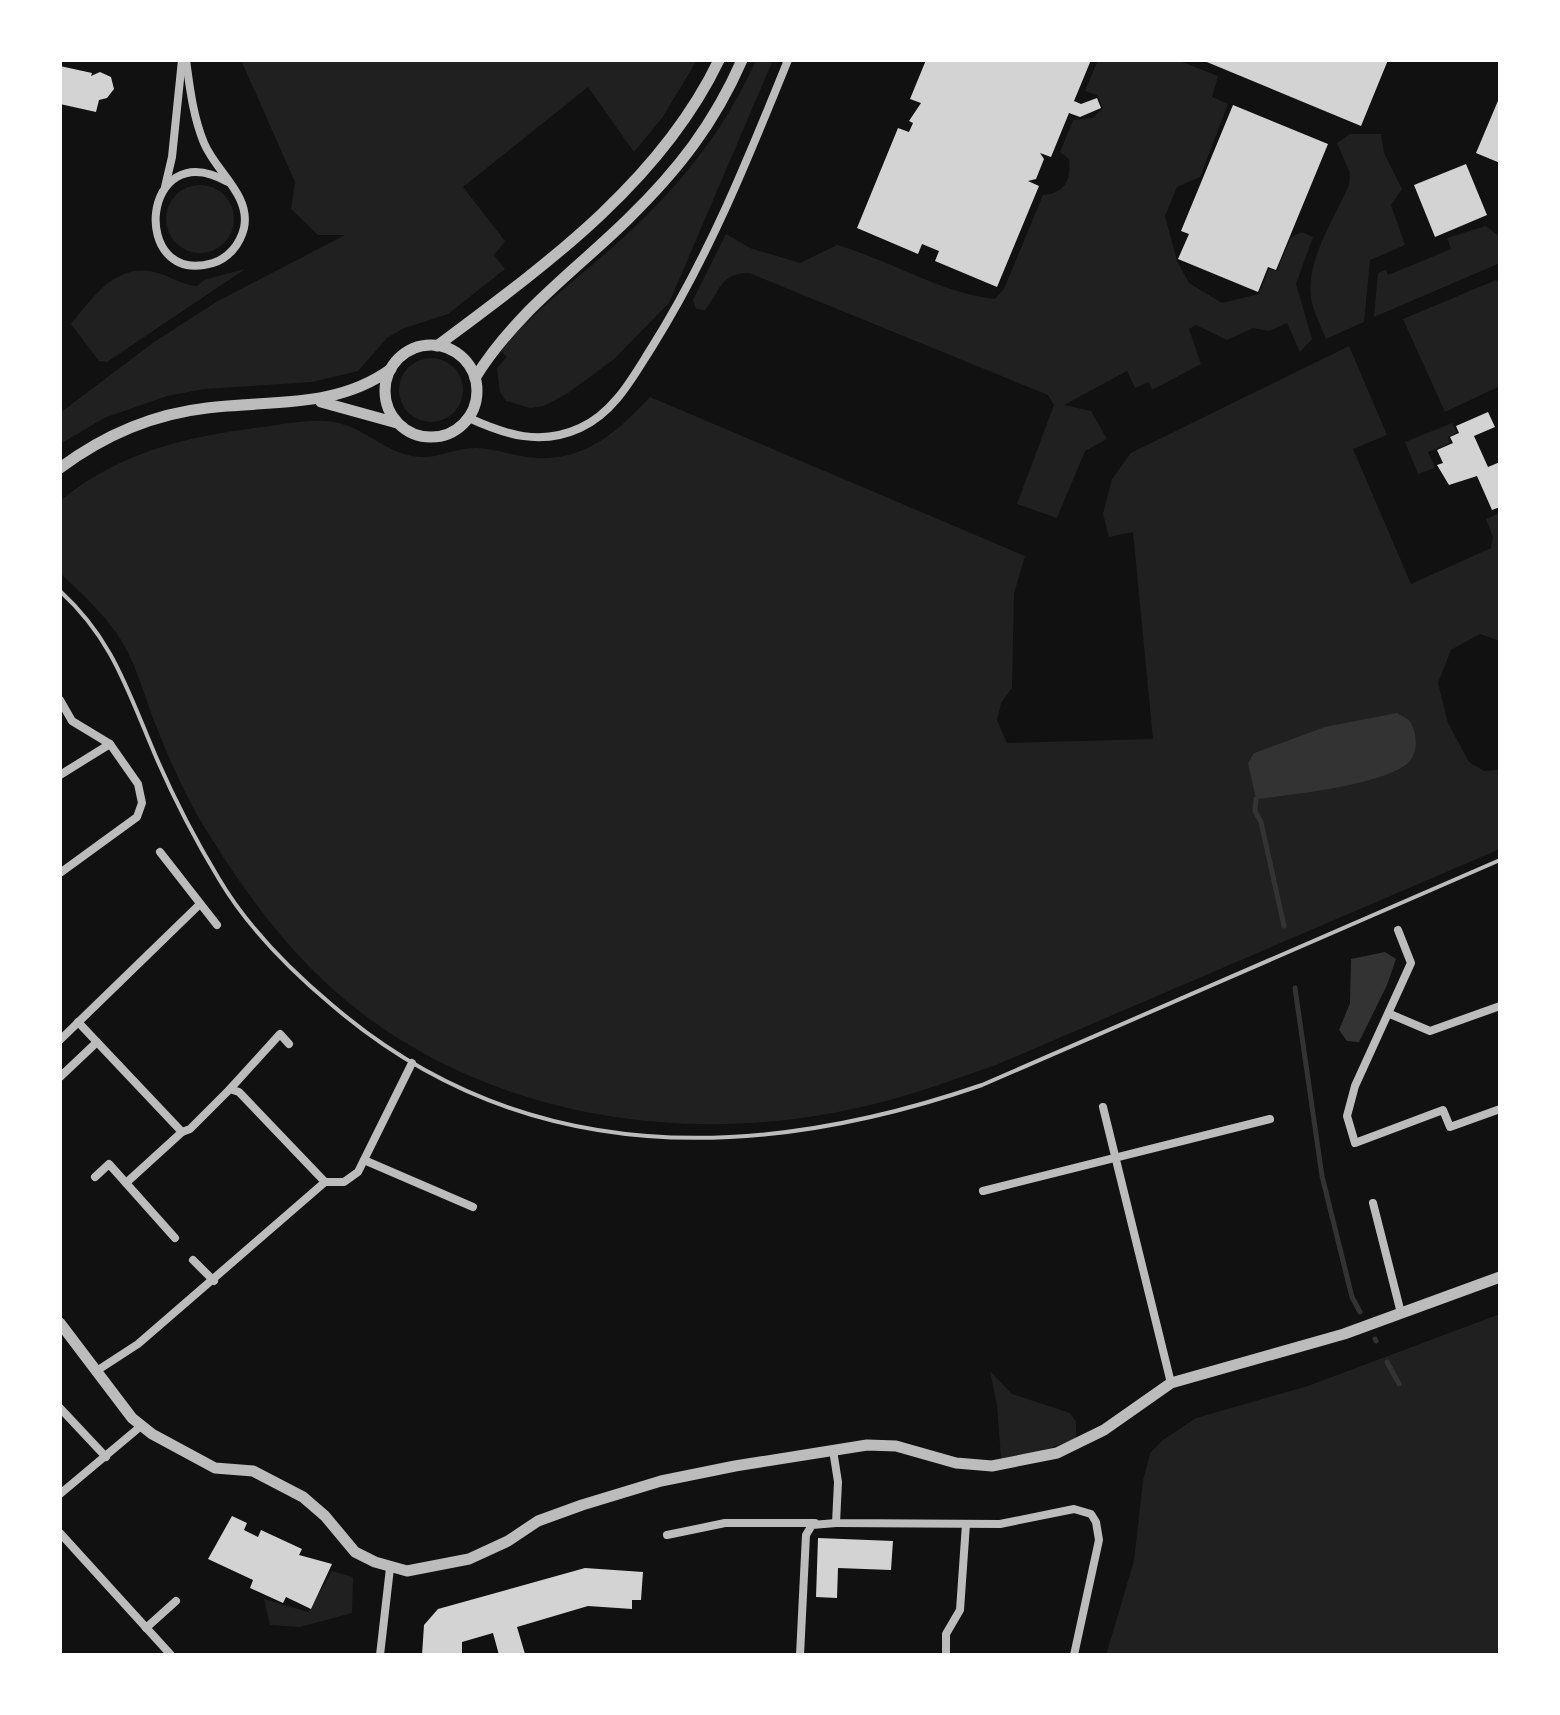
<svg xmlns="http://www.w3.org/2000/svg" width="1560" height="1715" font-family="'Zilla Slab',serif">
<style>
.green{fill:#202020}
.water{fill:#333}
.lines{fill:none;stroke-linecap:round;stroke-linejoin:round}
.stream{stroke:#333;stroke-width:5}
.building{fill:#d3d3d3}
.service{stroke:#bcbcbc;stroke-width:4}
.minor{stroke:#bcbcbc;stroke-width:8}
.tertiary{stroke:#bcbcbc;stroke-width:11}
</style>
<rect width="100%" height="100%" fill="#111"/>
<g class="green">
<path d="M241,60h456l-35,58 -28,34 -46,-65 -125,100 42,54 -11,14 11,14 -57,45 -46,15 -15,9 -29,33 -46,11 -108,7 -37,7 -63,22 -44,26v-31l94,-71 64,-41 127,-66h-27l-27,-26 4,-27z"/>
<path d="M756,60h17l-104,243 -55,56 -46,34 -24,13 -14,2 -24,-7 -6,-9 -3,-24 10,-11 -7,-6c33,-39 74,-70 113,-104 60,-53 110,-112 143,-187z"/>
<path d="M1098,60h79l41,16 -6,21 16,7 -28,73 -23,10 -12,29 12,45 12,22 33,20 37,-9 10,-25 8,2 14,-34 11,-5 11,5 -17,47 16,55 -12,13 -13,-29 -18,8 -16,-3 -26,12 -31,-15 -7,4 12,35 -49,26 -3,-8 -14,6 -8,-17 -63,34 27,6 16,28 -22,12 -28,67 -40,-14 37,-99 -6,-10 -299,-122c-29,0 -29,18 -44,37l-9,-1 -3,-9 33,-66 24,14 50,15 37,-18c53,15 103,48 158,54l9,-10 39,-94c23,-2 28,-16 26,-36l-9,-7 13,-32 20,-2 10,-10 -6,-13 -12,-4z"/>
<path d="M1350,134h31l3,19 18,36 -11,16 14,40 -35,15 -6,62 -38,17c-5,-12 -11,-24 -14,-36 -9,-39 22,-83 37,-118l1,-12 -13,-30z"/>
<circle cx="200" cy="219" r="34"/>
<path d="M1486,226l14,11v26l-126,54 4,-44 8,-3 2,5 63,-26 -4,-11z"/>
<path d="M245,269l-138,93 -8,-1 -28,-37c21,-25 44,-61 83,-52 15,3 27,13 43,14l7,-6z"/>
<path d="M1496,280l4,2v104l-55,26 -42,-93z"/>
<path d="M1349,346l38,89 -34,14 58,135 80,-36 2,-11 -7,-18 14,-6v128l-20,-7 -29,16 -13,33 10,40 21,39 15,9 16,-1v79l-504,216c-54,19 -107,38 -163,48 -178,33 -375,-6 -509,-132 -46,-43 -83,-95 -116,-148 -22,-35 -40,-76 -55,-115 -9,-24 -16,-50 -29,-73 -16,-28 -41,-50 -64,-72v-72c61,-50 126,-64 202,-74 23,-3 49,-9 72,-5 29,5 50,29 78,34 24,5 42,-9 65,-8 20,1 40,9 60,10 49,3 82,-28 113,-61l375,159 -11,37 -2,95 -11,15 -4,17 10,23 146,-4 -20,-207 -24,5 -6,-23 9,-35 19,-26z"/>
<circle cx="431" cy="390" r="32"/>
<path d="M1452,423l5,9 -9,5 2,6 -22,9 7,16 -17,6 -13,-32z"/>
<path d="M1500,1314v341h-394l28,-94 9,-80 7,-28 13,-13 33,-22 112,-32z"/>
<path d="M990,1371l22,23 58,19 6,9v17l-55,19h-20l-4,-53z"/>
<path d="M332,1571l21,6 -1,36 -52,14 -30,-2 -6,-26 44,13z"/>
</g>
<g class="water">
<path d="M1397,713l12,7c8,12 10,31 0,42 -24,23 -119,33 -153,37l-8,-36 6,-10 71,-26z"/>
<path d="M1385,952l11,7 -9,26 -28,57 -12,-1 -8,-11 11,-27 1,-44z"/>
</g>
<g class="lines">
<g class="stream">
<path d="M1256,799l-1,12 6,11 23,104"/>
<path d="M1295,988l27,188 30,121 8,15"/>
<path d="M1375,1339l1,2"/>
<path d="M1387,1362l12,22"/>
</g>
</g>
<g class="building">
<path d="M926,60h165l-17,41 7,3 16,-6 4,10 -21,9 -11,-4 -18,44 -11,-4 4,6 -8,20 -8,2 11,5 -42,101 -62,-26 4,-10 -17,-7 -4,10 -61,-26 41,-100 11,4 4,-9 -4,-2 12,-18 -11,-4z"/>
<path d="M1202,60h186l-27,66z"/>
<path d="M60,66l32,7 -1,3 9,-4 11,5 3,12 -7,9 -8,2 -3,12 -36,-8z"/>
<path d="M1500,96v67l-24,-10z"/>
<path d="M1233,105l95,39 -52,126 -8,-3 -10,25 -80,-33 11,-25 -8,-3z"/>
<path d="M1466,164l21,51 -52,22 -21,-52z"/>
<path d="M1488,412l7,15 -21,9 14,31 12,-5v45l-8,3 -15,-34 -28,9 -12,-20 6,-2 -6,-13 16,-7 -3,-6 9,-4 -3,-7z"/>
<path d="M232,1516l15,7 -3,7 14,7 3,-7 41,19 -3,6 33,9 -21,45 -25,-12 -3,6 -33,-15 3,-8 -45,-21z"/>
<path d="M818,1538l75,3 -2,29 -53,-2 -1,30 -21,-1z"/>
<path d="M585,1568l58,4 -2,28h-9v9l-44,-3 -71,21 8,27 -5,1h-21l-6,-22 -31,9v13h-40l2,-30 14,-16z"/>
</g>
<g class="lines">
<path class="service" d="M60,591c50,46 65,92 91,154 19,46 42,91 68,134 29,49 70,90 113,126 191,164 423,158 650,80l518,-225"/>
<g class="minor">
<path d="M186,60c4,29 7,56 18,83 12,29 47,52 40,85 -4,16 -15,30 -31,35 -84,25 -73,-131 15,-81"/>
<path d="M165,187l7,-30 10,-97"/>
<path d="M469,418c37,17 72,28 111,10 34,-15 53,-51 72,-81 57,-91 96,-188 136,-287"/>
<path d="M60,700l12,21 38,23 28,40 4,19 -5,14 -77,56"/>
<path d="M60,775l50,-31"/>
<path d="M160,852l57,73"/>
<path d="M1398,930l13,33 -56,123 -8,30 8,27 88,-33 7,17 50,-18"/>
<path d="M1390,1014l40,17 70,-25"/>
<path d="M78,1022l104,110 8,-3 40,-40 9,3 86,90"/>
<path d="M60,1040l140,-136"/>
<path d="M60,1077l37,-35"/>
<path d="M230,1089l50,-55 9,10"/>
<path d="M1103,1107l68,276"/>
<path d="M364,1160l109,47"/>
<path d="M95,1177l14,-13 66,74"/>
<path d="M126,1183l56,-51"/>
<path d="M983,1191l287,-72"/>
<path d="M1373,1203l28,110"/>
<path d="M193,1260l21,21"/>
<path d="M98,1370l40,-26 187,-162h19l14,-10 54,-109"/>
<path d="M60,1408l46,49"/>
<path d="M833,1450l5,32 -2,41 164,1 74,-15 17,5 5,8 3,18 -25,115"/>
<path d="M60,1494l81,-68"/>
<path d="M60,1533l111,122"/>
<path d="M667,1535l58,-12h90"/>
<path d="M146,1628l30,-27"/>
<path d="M380,1655l10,-87"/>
<path d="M800,1655l6,-120 6,-10 24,-2"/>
<path d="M946,1655v-21l14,-24 6,-86"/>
</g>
<g class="tertiary">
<circle cx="431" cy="391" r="46"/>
<path d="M437,346c107,-80 223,-163 282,-286"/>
<path d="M475,378c40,-65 100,-107 153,-159 50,-49 86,-95 114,-159"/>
<path d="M321,402l76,21"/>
<path d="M60,468c43,-32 94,-54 147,-60 65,-8 129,1 184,-39"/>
<path d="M60,1323l72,95 20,16 63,34 38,3 50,26 22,19 30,36 20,10 32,9 62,-12 39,-18 30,-20 44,-16 79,-24 74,-15 132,-21 29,1 60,17 36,3 65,-13 47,-23 67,-47 173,-49 156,-57"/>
</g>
</g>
<rect width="1560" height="1715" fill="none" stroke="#ffffff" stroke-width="124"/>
</svg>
